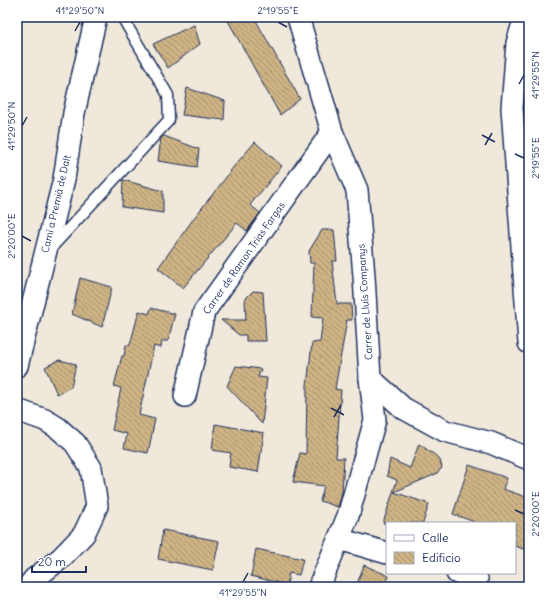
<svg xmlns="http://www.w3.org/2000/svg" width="546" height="604" font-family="Delius,sans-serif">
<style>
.building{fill:url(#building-back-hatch);stroke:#1b2f5e}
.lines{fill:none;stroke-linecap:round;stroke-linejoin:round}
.lane-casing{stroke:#1b2f5e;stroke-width:13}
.street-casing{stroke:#1b2f5e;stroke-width:24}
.lane{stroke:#fff;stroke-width:10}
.street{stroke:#fff;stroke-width:21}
.ticks{fill:none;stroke:#1b2f5e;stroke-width:1.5}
.labels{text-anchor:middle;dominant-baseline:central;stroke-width:3.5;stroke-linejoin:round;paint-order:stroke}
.street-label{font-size:10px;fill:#1b2f5e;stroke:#fff}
.neatline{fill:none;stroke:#1b2f5e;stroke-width:1.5}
.ticks-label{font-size:10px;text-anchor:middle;fill:#1b2f5e}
</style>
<defs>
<pattern id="building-back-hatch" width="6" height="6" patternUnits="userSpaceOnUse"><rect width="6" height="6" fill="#ceb384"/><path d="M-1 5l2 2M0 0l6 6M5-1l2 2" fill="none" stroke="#a6926f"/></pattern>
</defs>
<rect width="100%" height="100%" fill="#f0e8da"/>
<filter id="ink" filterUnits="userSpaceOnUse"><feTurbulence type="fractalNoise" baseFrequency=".025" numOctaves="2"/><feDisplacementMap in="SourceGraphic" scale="8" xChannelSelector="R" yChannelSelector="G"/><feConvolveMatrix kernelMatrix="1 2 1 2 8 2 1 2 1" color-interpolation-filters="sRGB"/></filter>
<g filter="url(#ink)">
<g class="building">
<path d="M226,17h28l46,82 -20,16z"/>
<path d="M194,25l6,19 -32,24 -15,-24z"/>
<path d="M187,88l38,13 -1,19 -42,-5z"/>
<path d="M164,136l35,13 -2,18 -39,-6 3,-23z"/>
<path d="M255,142l27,24 -32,39 10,8 -13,18 -10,-8 -54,65 -25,-20 36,-50 37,-47h-1z"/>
<path d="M123,180l40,11v22l-41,-6z"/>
<path d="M322,230h12l3,31h-5l5,43h14l1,16h-5l-12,69 6,1 -5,68h8l-2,34 -4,15 -18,-6 4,-15 -31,-4 7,-29 6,1 1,-69 5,-42 8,-1 3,-24 -11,-1 2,-54h-4l-1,-12z"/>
<path d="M80,278l32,9 -10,40 -30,-13z"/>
<path d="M253,291l10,1 3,49h-20v-6h-7l-18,-15h25l-1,-21z"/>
<path d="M151,308l24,6 -7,27h-6l-1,7 -7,-2 -15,69 16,4 -7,34 -24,-5 3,-14 -15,-4 9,-42 -7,-2 8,-30h2l2,-11h4l9,-34 10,3z"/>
<path d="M59,360l17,4 -5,23 -14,7 -12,-27z"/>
<path d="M236,366l25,3 -3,8 9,1 -5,46 -35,-38z"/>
<path d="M215,424l49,9 -6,39 -29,-5 2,-14 -19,-3z"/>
<path d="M419,444l16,11 5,5 2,8 -6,6 -42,18 35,12 -6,19h-40l14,-43 -10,-4 3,-17 20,9z"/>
<path d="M469,465l38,13 -4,11 26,9v53l-14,-5v-23h-38l-24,-9z"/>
<path d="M163,530l56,11 -6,29 -55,-11z"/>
<path d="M256,549l47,10 -4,16 -10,-2 -2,12 -36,-9z"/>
<path d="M364,565l25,11 -4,11h-29z"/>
</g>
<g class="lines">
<defs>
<path id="lane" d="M51,248l118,-128 -1,-25 -46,-78"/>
<g id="street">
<path d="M298,17l34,115 25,58 7,86 6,102 5,42 -27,96 -29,71"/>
<path d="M525,17l-8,26 -5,65 17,235"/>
<path d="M17,366l47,-187 10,-66 22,-96"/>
<path d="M370,378l33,30 42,23 46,12 38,16"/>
<path d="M185,396l19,-84 128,-180"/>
<path d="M17,410l28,10 13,8 17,15 16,25 6,38 -13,28 -23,24 -27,21 -6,8"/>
<path d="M339,539l48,14"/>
<path d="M457,573l20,6 -2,8"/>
</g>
</defs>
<use href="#lane" class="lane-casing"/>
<use href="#street" class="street-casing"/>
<use href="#lane" class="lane"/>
<use href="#street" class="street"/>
</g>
</g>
<path class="ticks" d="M278,22l9,5M75,31l5,-9M519,84l5,-9M22,126l5,-9M482,135l13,7M485,145l7,-12M515,154l9,4M22,236l9,5M331,408l13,7M334,417l7,-12M515,510l9,4M243,582l5,-9"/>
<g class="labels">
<g class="street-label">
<text transform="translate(56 204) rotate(-77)">Camí a Premià de Dalt</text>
<text transform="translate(244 258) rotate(-55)">Carrer de Ramon Trias Fargas</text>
<text transform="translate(365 302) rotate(-94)">Carrer de Lluís Companys</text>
</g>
</g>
<rect width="546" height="604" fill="none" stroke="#fff" stroke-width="44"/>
<rect x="386" y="522" width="130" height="52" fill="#ffffff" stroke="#a4acbf"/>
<rect x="394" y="535" width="20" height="6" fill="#ffffff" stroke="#a4acbf"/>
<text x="422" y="542" font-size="12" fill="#1b2f5e">Calle</text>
<rect x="394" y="552" width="20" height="12" fill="url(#building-back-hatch)" stroke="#a4acbf"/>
<text x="422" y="562" font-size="12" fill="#1b2f5e">Edificio</text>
<path d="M32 566v6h54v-6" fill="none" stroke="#1b2f5e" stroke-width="2"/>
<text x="38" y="566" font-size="12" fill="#1b2f5e" stroke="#ffffff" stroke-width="3" paint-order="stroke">20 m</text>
<rect x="22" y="22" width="502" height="560" class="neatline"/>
<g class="ticks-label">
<text x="80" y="14">41°29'50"N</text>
<text x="278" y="14">2°19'55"E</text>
<text transform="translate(535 75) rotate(-90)" y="4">41°29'55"N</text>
<text transform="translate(11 126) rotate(-90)" y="4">41°29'50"N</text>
<text transform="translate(535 158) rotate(-90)" y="4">2°19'55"E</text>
<text transform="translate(11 236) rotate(-90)" y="4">2°20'00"E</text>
<text transform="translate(535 514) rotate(-90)" y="4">2°20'00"E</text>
<text x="243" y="596">41°29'55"N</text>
</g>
</svg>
